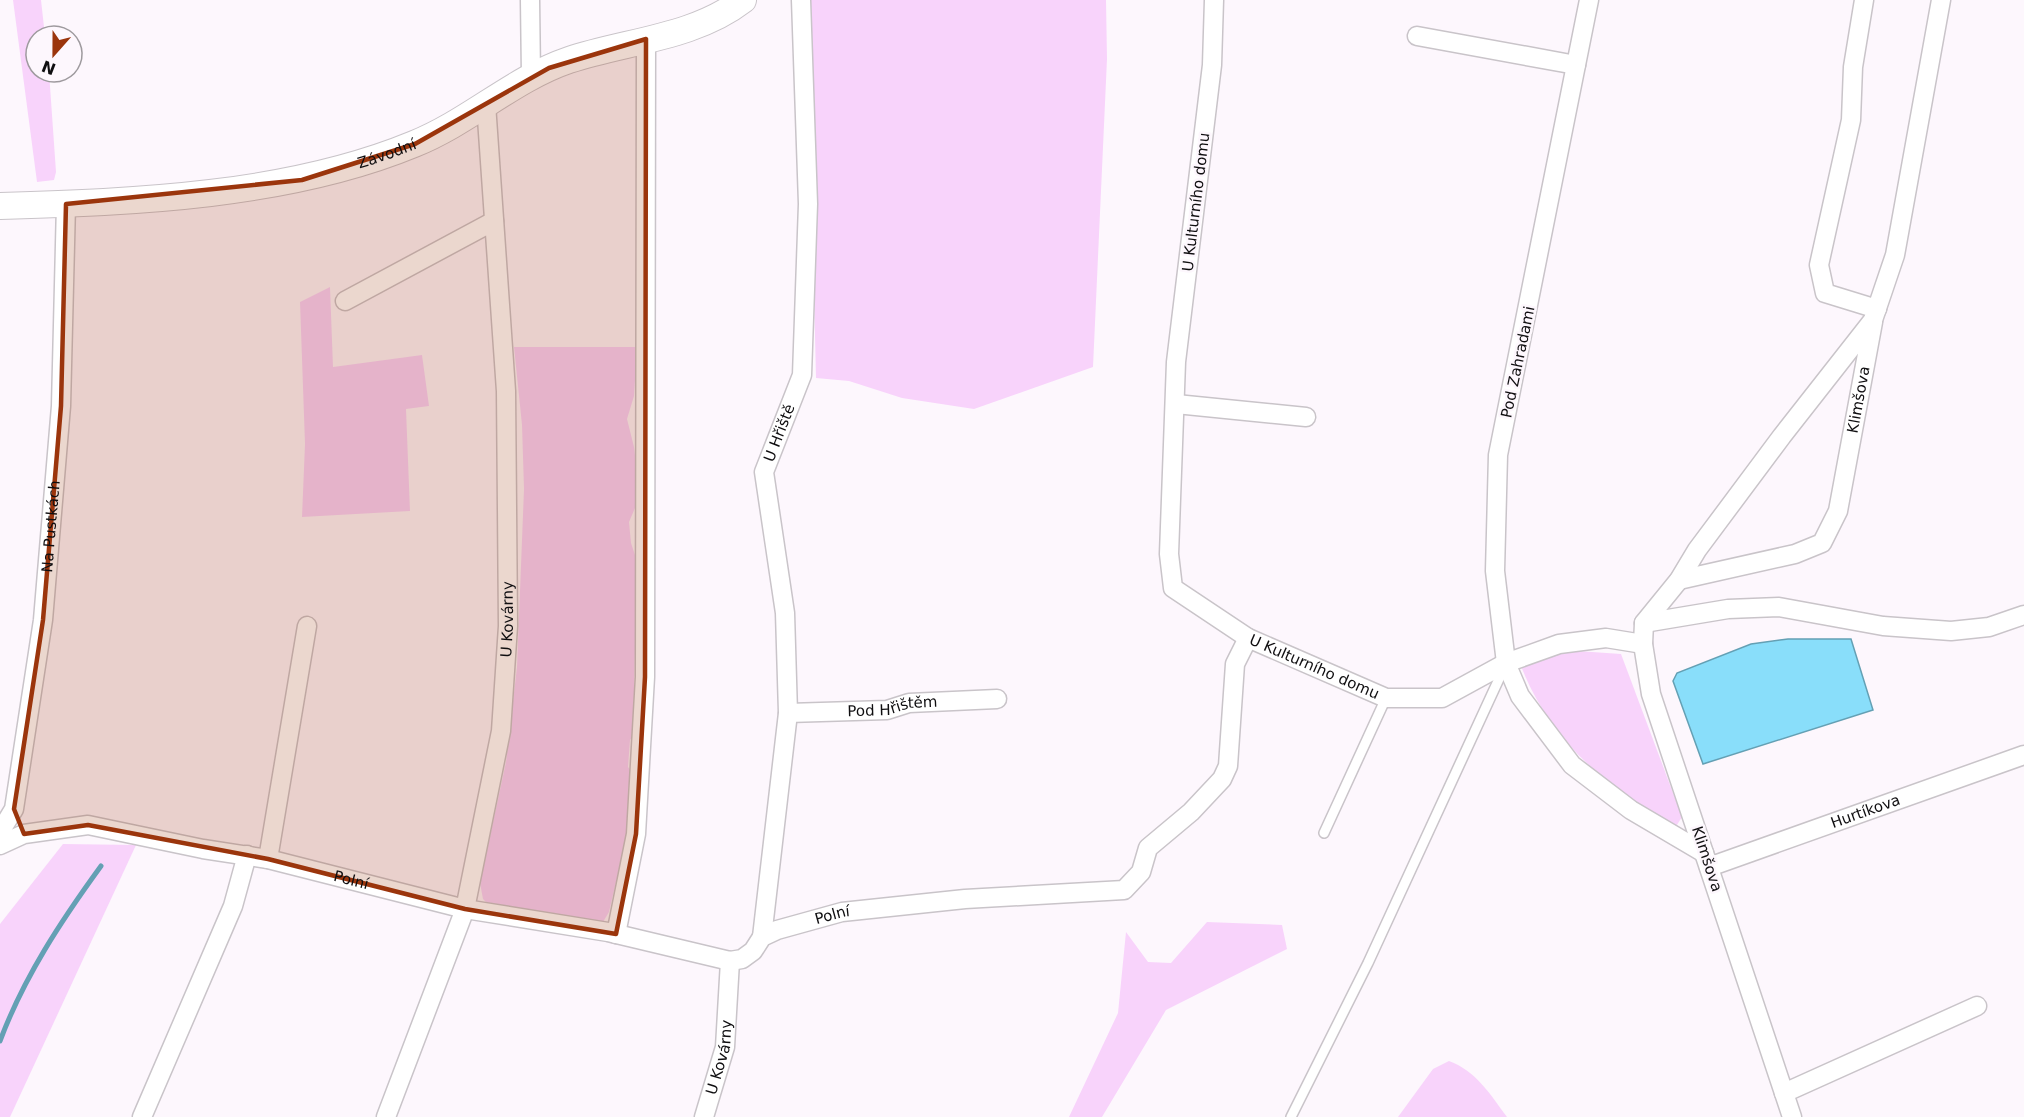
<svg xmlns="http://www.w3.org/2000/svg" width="2024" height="1117" font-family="'DejaVu Sans',sans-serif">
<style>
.green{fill:#f8d3fb}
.water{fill:#89defa;stroke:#64a0b4;stroke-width:1.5}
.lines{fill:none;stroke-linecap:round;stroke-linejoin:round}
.stream{stroke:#64a0b4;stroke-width:5}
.lane-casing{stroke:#c9c4c9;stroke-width:12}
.street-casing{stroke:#c9c4c9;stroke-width:21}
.secondary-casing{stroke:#c9c4c9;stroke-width:28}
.lane{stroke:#fff;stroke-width:9}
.street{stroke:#fff;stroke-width:18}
.secondary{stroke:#fff;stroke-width:26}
.marked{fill:#9b350c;fill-opacity:0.2;stroke:#9b350c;stroke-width:4.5;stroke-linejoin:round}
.labels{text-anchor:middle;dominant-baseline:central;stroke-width:5;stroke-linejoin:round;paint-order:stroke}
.street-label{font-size:15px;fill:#0f0e10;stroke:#fdf7fd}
</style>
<rect width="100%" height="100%" fill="#fdf7fd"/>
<g class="green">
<path d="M13,0h28l4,36h-9v36h13l7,100 -2,8 -17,2z"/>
<path d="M807,0h299l1,59 -14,308 -119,42 -72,-11 -53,-17 -33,-3z"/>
<path d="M330,287l3,80 89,-12 7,51 -23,3 4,102 -108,6 3,-73 -5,-142z"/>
<path d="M514,347h123l-3,49 -7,23 7,28 3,25 1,29 -9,21 2,21 6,18 -4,175 -3,4 -2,27 3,4 -3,59 -19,82 -6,10 -115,-18 -5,-5 -3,-16 26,-121 11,-95 7,-178 -2,-64z"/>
<path d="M1563,650l58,4 61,163 -7,11c-68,-41 -125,-87 -154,-162z"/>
<path d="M63,844l73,1 -126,272h-10v-193z"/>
<path d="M1207,922l75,3 5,24 -121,61 -64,107h-33l49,-104 8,-81 22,30 23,1z"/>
<path d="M1449,1061c27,10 41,33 58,56h-109l35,-48z"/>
</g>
<path class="water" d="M1788,639h63l22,71 -170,54 -30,-83 4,-8 74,-29z"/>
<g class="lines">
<path class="stream" d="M0,1041c24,-64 61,-120 101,-175"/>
<defs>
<g id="lane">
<path d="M1324,833l62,-135"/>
<path d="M1291,1117l77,-154 136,-295"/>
</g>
<g id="street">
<path d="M530,0l1,76"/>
<path id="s1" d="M1214,0l-2,65 -36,297 -7,192 4,34 75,50 138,60h56l64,-35 53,-19 47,-6 37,6"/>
<path d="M1589,0l-91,455 -3,116 11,92 14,33 52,69 59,45 73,43"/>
<path d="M1864,0l-11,67 -2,53 -32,145 6,28 52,16"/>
<path d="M1417,36l159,29"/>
<path d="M345,301l149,-80"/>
<path d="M1176,404l130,13"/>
<path id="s2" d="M1679,580l116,-26 27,-11 16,-32 35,-189"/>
<path d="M1644,623l84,-14 51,-2 104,19 68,5 38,-4 35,-12"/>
<path id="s3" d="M788,713l99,-3 22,-7 88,-4"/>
<path id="s4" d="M0,832l14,-23 29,-189 18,-214 5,-202"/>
<path id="s5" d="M0,845l24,-11 64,-9 115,24 65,10 197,50 143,23 122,29 12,-2 11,-8 9,-14 15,-7 65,-18 123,-13 159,-9 17,-18 7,-24 43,-36 31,-33 6,-13 7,-102 13,-26"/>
<path d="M268,859l39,-233"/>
<path id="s6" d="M1709,867l315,-112"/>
<path d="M616,934l20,-100 9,-157 1,-638"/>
<path id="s7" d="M762,937l26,-224 -3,-100 -21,-141 38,-97 6,-171 -7,-204"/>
<path d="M1784,1093l193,-87"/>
<path d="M142,1117l91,-211 14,-51"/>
<path id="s8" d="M386,1117l79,-208 36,-178 7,-105 -2,-235 -20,-287"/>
<path id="s9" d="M704,1117l21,-70 5,-86"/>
<path d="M1792,1117l-141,-423 -8,-50 1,-21 35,-43 18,-30 85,-114 91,-116 22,-65 46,-255"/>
</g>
<g id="secondary">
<path id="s10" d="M0,206c135,-4 288,-10 414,-62 55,-22 99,-65 155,-84 57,-19 125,-22 174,-60"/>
</g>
</defs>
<use href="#lane" class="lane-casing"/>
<use href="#street" class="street-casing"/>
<use href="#secondary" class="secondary-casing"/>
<use href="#lane" class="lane"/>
<use href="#street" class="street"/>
<use href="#secondary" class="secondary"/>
</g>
<path class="marked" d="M646,39l-1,638 -9,157 -20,100 -151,-25 -197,-50 -180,-34 -64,9 -10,-25 29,-189 18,-214 5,-202 236,-24 113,-36 134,-76z"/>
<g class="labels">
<g class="street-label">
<text stroke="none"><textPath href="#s10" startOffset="392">Závodní</textPath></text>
<text transform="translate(1196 202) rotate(-83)">U Kulturního domu</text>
<text transform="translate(1518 362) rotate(-78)">Pod Zahradami</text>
<text stroke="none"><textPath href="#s2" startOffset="297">Klimšova</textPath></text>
<text stroke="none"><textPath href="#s7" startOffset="510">U Hřiště</textPath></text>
<text stroke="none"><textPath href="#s4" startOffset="312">Na Pustkách</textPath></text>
<text stroke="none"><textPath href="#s8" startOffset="516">U Kovárny</textPath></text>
<text stroke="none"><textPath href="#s1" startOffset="753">U Kulturního domu</textPath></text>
<text stroke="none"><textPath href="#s3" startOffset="105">Pod Hřištěm</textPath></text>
<text stroke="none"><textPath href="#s6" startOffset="166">Hurtíkova</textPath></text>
<text transform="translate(1707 859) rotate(72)">Klimšova</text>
<text stroke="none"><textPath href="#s5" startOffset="360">Polní</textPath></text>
<text stroke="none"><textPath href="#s5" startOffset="864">Polní</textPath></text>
<text stroke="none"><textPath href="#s9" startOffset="62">U Kovárny</textPath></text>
</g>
</g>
<g transform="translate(54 54) rotate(201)"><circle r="28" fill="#fdf7fd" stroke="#9e9a9e" stroke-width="1.5"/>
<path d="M0-4.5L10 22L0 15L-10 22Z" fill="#9b350c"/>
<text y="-9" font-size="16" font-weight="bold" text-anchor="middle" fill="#0f0e10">N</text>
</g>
</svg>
